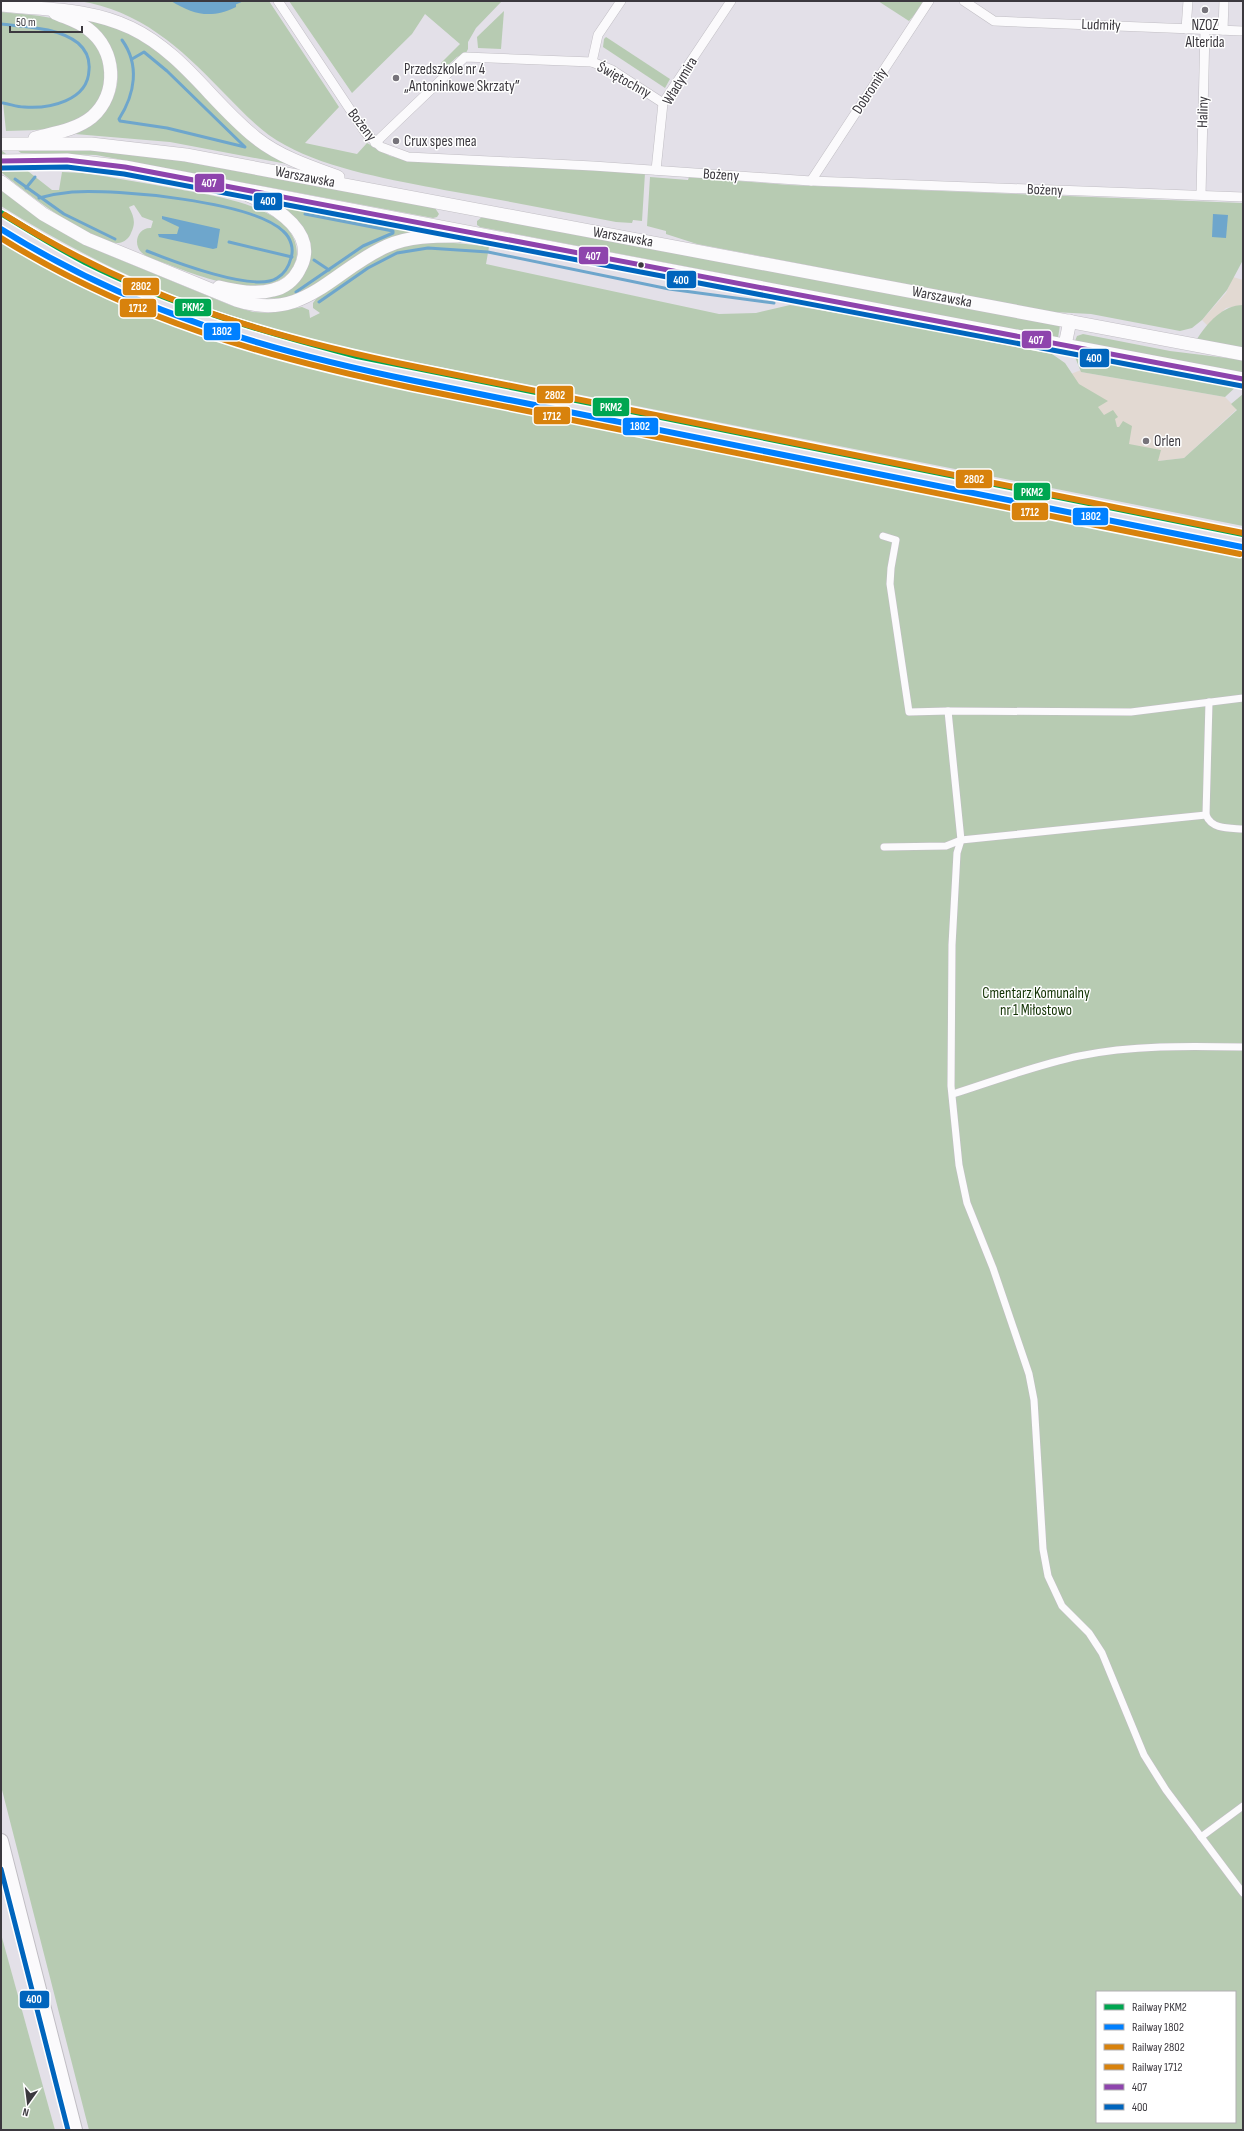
<svg xmlns="http://www.w3.org/2000/svg" width="1244" height="2131" font-family="'Sofia Sans Condensed',sans-serif">
<style>
.commercial{fill:#e2d9d2}
.green{fill:#b7cbb2;fill-rule:evenodd}
.water{fill:#6ea6cc}
.lines{fill:none;stroke-linecap:round;stroke-linejoin:round}
.stream{stroke:#6ea6cc;stroke-width:3}
.pedestrian-casing{stroke:#c1bec4;stroke-width:8}
.minor-casing{stroke:#c1bec4;stroke-width:10}
.secondary-casing{stroke:#c1bec4;stroke-width:14}
.primary-casing{stroke:#c1bec4;stroke-width:16}
.pedestrian{stroke:#fbfafc;stroke-width:7}
.minor{stroke:#fbfafc;stroke-width:9}
.secondary{stroke:#fbfafc;stroke-width:13}
.primary{stroke:#fbfafc;stroke-width:14}
.bus-1-casing{stroke:#fff;stroke-width:8}
.bus-2-casing{stroke:#fff;stroke-width:8}
.bus-1{stroke:#8e44ad;stroke-width:5}
.bus-2{stroke:#0065bd;stroke-width:5}
.rail-1-casing{stroke:#fff;stroke-width:9}
.rail-2-casing{stroke:#fff;stroke-width:9}
.rail-3-casing{stroke:#fff;stroke-width:9}
.rail-4-casing{stroke:#fff;stroke-width:9}
.rail-1{stroke:#00a651;stroke-width:6}
.rail-2{stroke:#0080ff;stroke-width:6}
.rail-3{stroke:#d8820c;stroke-width:6}
.rail-4{stroke:#d8820c;stroke-width:6}
.poi-dot{fill:#76737a;stroke:#fff;stroke-width:1.5}
.bus-dot{fill:#3b383e;stroke:#fff;stroke-width:1.5}
.labels{text-anchor:middle;dominant-baseline:central;stroke-width:3;stroke-linejoin:round;paint-order:stroke}
.street-label{font-size:15px;fill:#3b383e;stroke:#fff}
.poi-label{font-size:15px;fill:#3b383e;stroke:#fff;text-anchor:start}
.park-label{font-size:15px;fill:#123303;stroke:#fff}
.line-badge{stroke:#fff;stroke-width:1.5}
.badge-label{font-size:11px;text-anchor:middle;font-weight:bold;fill:#fff}
</style>
<rect width="100%" height="100%" fill="#e3e0e8"/>
<g class="commercial">
<path d="M1233,277l10,3v25l-17,3 -18,18 -6,-6 24,-27z"/>
<path d="M1081,370v2l144,25 12,12 -53,49 -26,3 -22,-2 -68,-84z"/>
</g>
<g class="green">
<path d="M79,1h190l70,106 -34,36 52,11 10,-11 23,13 21,5 234,12 -3,48 -9,-1 -1,3 -16,-1c-57,-11 -114,-22 -172,-32 -50,-10 -114,-20 -159,-45 -25,-13 -44,-35 -64,-55 -40,-42 -82,-80 -142,-89z"/>
<path d="M289,1h213l-26,27 -8,14v7l-2,4 -9,4 -12,11 -4,-5 19,-19 -35,-30 -13,20 -60,59z"/>
<path d="M878,1h48l-17,20z"/>
<path d="M504,11l-3,38 -23,-1 -1,-11z"/>
<path d="M1,12c26,3 49,2 73,15 41,21 42,80 -3,96 -22,8 -43,7 -65,8l-3,-28h-2z"/>
<path d="M80,17l30,7 39,20 138,120 -117,-22 -95,-8c56,-24 56,-89 5,-117z"/>
<path d="M606,37l64,42 -5,9 -62,-41 1,-8z"/>
<path d="M1,150l51,40h7l3,-18 20,1c31,4 60,10 90,15 34,7 111,15 123,54 2,7 3,14 0,21 -18,43 -94,14 -123,3 -9,-4 -23,-7 -30,-13 -10,-9 -4,-26 9,-25l2,-7 -11,-4 -8,-12 -5,2c5,10 7,16 2,26 -1,4 -7,10 -13,10 -26,1 -96,-53 -117,-71z"/>
<path d="M17,150l80,1 85,10 253,47 4,6 -2,3 -4,1 -337,-63 -75,-2z"/>
<path d="M650,177l38,3 1,-3 100,8 454,18v57l-16,30 -25,30 -10,8 -12,3 -89,-17 -37,-2 -357,-68 -31,-10v-3l-19,-5z"/>
<path d="M1,190l37,28 44,26 148,61 23,7 15,1 34,-6 7,3 1,8 10,-5 -7,-5v-5l3,-4c25,-18 50,-39 78,-50 30,-11 65,-6 95,-2l-3,17 233,50 37,-1 34,-8 99,17 1,-5 44,8 35,13 83,16 13,9 14,21 29,17 -10,6 6,8 9,-5 5,7 -3,2 2,8h2l4,-6 9,5 -3,18 32,6 -3,11 26,-3 53,-48 -6,-6 12,-10v132l-864,-171c-41,-10 -83,-19 -123,-31 -90,-27 -175,-68 -255,-118z"/>
<path d="M282,207l134,25 -40,12 -62,42 -24,12 -36,1c32,-2 58,-16 54,-52 -3,-19 -11,-30 -26,-40z"/>
<path d="M482,217l578,108 -2,13 -578,-111 -3,-2v-4z"/>
<path d="M1,229c75,44 155,86 239,109 45,13 91,22 136,33l867,172v1587h-1154l-88,-344zM1097,1992h138v130h-138z"/>
<path d="M1243,305v44l-46,-10c10,-16 26,-34 46,-34z"/>
<path d="M1083,334l87,17 73,9v13l-168,-32 2,-5z"/>
<path d="M1073,352l166,32 -14,13 -144,-25z"/>
<path d="M1,1934l54,196h-54z"/>
</g>
<g class="water">
<path d="M171,1h65v6c-25,12 -42,8 -65,-6z"/>
<path d="M1213,214l15,1 -2,23 -14,-1z"/>
<path d="M162,216l58,13 -3,19 -4,1 -54,-12 -1,-3h19l2,-7 -17,-8z"/>
</g>
<g class="lines">
<g class="stream">
<path d="M235,3l5,-2"/>
<path d="M1,24c25,3 56,3 77,19 8,7 12,17 11,27 -1,31 -40,39 -65,37 -7,0 -14,-3 -21,-4"/>
<path d="M122,40c18,25 13,54 -3,79l1,2 47,7 78,19"/>
<path d="M132,59l12,-7 23,19 77,75"/>
<path d="M15,179l49,35 51,25"/>
<path d="M26,188l9,-11"/>
<path d="M39,198c11,-3 22,-5 33,-6 45,-3 179,9 211,39 8,7 11,18 8,27 -2,8 -7,16 -14,20 -22,15 -105,-17 -130,-27"/>
<path d="M229,242l63,15"/>
<path d="M314,260l15,10"/>
<path d="M296,292l67,-46 30,-13v-2l-88,-17"/>
<path d="M319,302l49,-34 29,-15 31,-5 60,4 181,37 105,14"/>
</g>
<defs>
<g id="pedestrian">
<path d="M883,536l13,4 -5,28 -1,16 19,128 39,-1"/>
<path d="M1243,698l-112,14 -183,-1 13,129 -4,13 -5,92 -1,141 8,79 8,38 26,65 36,106 5,26 9,149 5,27 14,30 27,27 13,20 42,102 22,35 77,103"/>
<path d="M1209,702l-3,113c6,15 24,13 37,14"/>
<path d="M884,847l62,-1 15,-6 245,-25"/>
<path d="M953,1094c41,-13 83,-29 126,-38 53,-11 109,-10 164,-9"/>
<path d="M1201,1837l42,-31"/>
</g>
<g id="minor">
<path d="M278,1l87,131 16,15 27,10 185,9 218,15 432,16"/>
<path d="M964,1l30,20 249,10"/>
<path d="M1186,29l2,-28"/>
<path d="M1223,30l1,-29"/>
<path d="M592,62l6,-27 23,-34"/>
<path d="M375,143l90,-86 127,5 20,8 51,33"/>
<path d="M656,170l7,-67 68,-102"/>
<path d="M811,181l118,-180"/>
<path d="M1201,195l4,-165"/>
</g>
<g id="secondary">
<path d="M1,5c46,5 88,3 130,23 52,25 81,75 125,110 24,19 54,29 82,39"/>
<path d="M35,138c19,-5 41,-8 57,-21 27,-24 24,-67 -4,-88 -10,-8 -22,-11 -33,-16"/>
<path d="M1,144h90l95,11 1057,199"/>
<path d="M1,161l66,-1 58,7 1118,212"/>
<path d="M1,182l42,32 44,25 149,61c68,23 95,-29 151,-54 22,-10 47,-10 71,-10"/>
<path d="M219,287c17,4 37,8 54,3 11,-2 21,-10 26,-20 21,-36 -23,-63 -51,-75"/>
<path d="M1065,345l5,-24"/>
</g>
<path id="primary" d="M1,1841l74,289"/>
</defs>
<use href="#pedestrian" class="pedestrian-casing"/>
<use href="#minor" class="minor-casing"/>
<use href="#secondary" class="secondary-casing"/>
<use href="#primary" class="primary-casing"/>
<use href="#pedestrian" class="pedestrian"/>
<use href="#minor" class="minor"/>
<use href="#secondary" class="secondary"/>
<use href="#primary" class="primary"/>
<defs>
<path id="bus-1" d="M1,161l66,-1 58,7 1118,212"/>
<g id="bus-2">
<path d="M1,168l66,-1 57,7 1118,212"/>
<path d="M1,1869l67,261"/>
</g>
</defs>
<use href="#bus-1" class="bus-1-casing"/>
<use href="#bus-2" class="bus-2-casing"/>
<use href="#bus-1" class="bus-1"/>
<use href="#bus-2" class="bus-2"/>
<defs>
<path id="rail-1" d="M1,213c28,17 55,34 84,49 86,43 179,70 272,94l886,178"/>
<path id="rail-2" d="M1,229c131,82 263,121 414,152l827,166"/>
<path id="rail-3" d="M5,215c133,84 260,121 412,152l826,166"/>
<path id="rail-4" d="M1,238c130,81 263,119 412,150l827,166"/>
</defs>
<use href="#rail-1" class="rail-1-casing"/>
<use href="#rail-2" class="rail-2-casing"/>
<use href="#rail-3" class="rail-3-casing"/>
<use href="#rail-4" class="rail-4-casing"/>
<use href="#rail-1" class="rail-1"/>
<use href="#rail-2" class="rail-2"/>
<use href="#rail-3" class="rail-3"/>
<use href="#rail-4" class="rail-4"/>
</g>
<g class="poi-dot">
<circle cx="1205" cy="10" r="4"/>
<circle cx="396" cy="78" r="4"/>
<circle cx="396" cy="141" r="4"/>
<circle cx="1146" cy="441" r="4"/>
</g>
<circle class="bus-dot" cx="641" cy="265" r="3.5"/>
<g class="labels">
<g class="street-label">
<text transform="translate(1101 25) rotate(2)">Ludmiły</text>
<text transform="translate(624 80) rotate(29)">Świętochny</text>
<text transform="translate(680 81) rotate(-59)">Władymira</text>
<text transform="translate(870 91) rotate(-57)">Dobromiły</text>
<text transform="translate(1203 112) rotate(-88)">Haliny</text>
<text transform="translate(362 125) rotate(52)">Bożeny</text>
<text transform="translate(721 175) rotate(4)">Bożeny</text>
<text transform="translate(305 177) rotate(11)">Warszawska</text>
<text transform="translate(1045 190) rotate(2)">Bożeny</text>
<text transform="translate(623 237) rotate(10)">Warszawska</text>
<text transform="translate(942 297) rotate(11)">Warszawska</text>
</g>
<g class="poi-label">
<text x="1205" y="25" text-anchor="middle">NZOZ<tspan x="1205" dy="17">Alterida</tspan></text>
<text x="404" y="69">Przedszkole nr 4<tspan x="404" dy="17">„Antoninkowe Skrzaty”</tspan></text>
<text x="404" y="141">Crux spes mea</text>
<text x="1154" y="441">Orlen</text>
</g>
<g class="park-label">
<text x="1036" y="993">Cmentarz Komunalny<tspan x="1036" dy="17">nr 1 Miłostowo</tspan></text>
</g>
</g>
<g class="line-badge">
<rect x="194" y="173" width="31" height="20" rx="4" fill="#8e44ad"/>
<rect x="253" y="192" width="30" height="19" rx="4" fill="#0065bd"/>
<rect x="578" y="246" width="31" height="19" rx="4" fill="#8e44ad"/>
<rect x="666" y="270" width="31" height="19" rx="4" fill="#0065bd"/>
<rect x="122" y="277" width="38" height="19" rx="4" fill="#d8820c"/>
<rect x="174" y="298" width="38" height="19" rx="4" fill="#00a651"/>
<rect x="119" y="298" width="38" height="20" rx="4" fill="#d8820c"/>
<rect x="203" y="322" width="38" height="19" rx="4" fill="#0080ff"/>
<rect x="1021" y="330" width="31" height="19" rx="4" fill="#8e44ad"/>
<rect x="1079" y="348" width="31" height="20" rx="4" fill="#0065bd"/>
<rect x="536" y="385" width="38" height="19" rx="4" fill="#d8820c"/>
<rect x="592" y="397" width="38" height="20" rx="4" fill="#00a651"/>
<rect x="533" y="406" width="38" height="19" rx="4" fill="#d8820c"/>
<rect x="622" y="417" width="37" height="19" rx="4" fill="#0080ff"/>
<rect x="955" y="469" width="38" height="20" rx="4" fill="#d8820c"/>
<rect x="1013" y="482" width="38" height="19" rx="4" fill="#00a651"/>
<rect x="1011" y="502" width="38" height="19" rx="4" fill="#d8820c"/>
<rect x="1072" y="507" width="37" height="19" rx="4" fill="#0080ff"/>
<rect x="19" y="1990" width="31" height="19" rx="4" fill="#0065bd"/>
</g>
<g class="badge-label">
<text x="209" y="187">407</text>
<text x="268" y="205">400</text>
<text x="593" y="260">407</text>
<text x="681" y="284">400</text>
<text x="141" y="290">2802</text>
<text x="193" y="311">PKM2</text>
<text x="138" y="312">1712</text>
<text x="222" y="335">1802</text>
<text x="1036" y="344">407</text>
<text x="1094" y="362">400</text>
<text x="555" y="399">2802</text>
<text x="611" y="411">PKM2</text>
<text x="552" y="420">1712</text>
<text x="640" y="430">1802</text>
<text x="974" y="483">2802</text>
<text x="1032" y="496">PKM2</text>
<text x="1030" y="516">1712</text>
<text x="1091" y="520">1802</text>
<text x="34" y="2003">400</text>
</g>
<rect width="1244" height="2131" fill="none" stroke="#3b383e" stroke-width="4"/>
<rect x="1096" y="1991" width="140" height="132" fill="#ffffff" stroke="#b1afb2"/>
<rect x="1104" y="2004" width="20" height="6" fill="#00a651" stroke="#b1afb2"/>
<text x="1132" y="2011" font-size="12" fill="#3b383e">Railway PKM2</text>
<rect x="1104" y="2024" width="20" height="6" fill="#0080ff" stroke="#b1afb2"/>
<text x="1132" y="2031" font-size="12" fill="#3b383e">Railway 1802</text>
<rect x="1104" y="2044" width="20" height="6" fill="#d8820c" stroke="#b1afb2"/>
<text x="1132" y="2051" font-size="12" fill="#3b383e">Railway 2802</text>
<rect x="1104" y="2064" width="20" height="6" fill="#d8820c" stroke="#b1afb2"/>
<text x="1132" y="2071" font-size="12" fill="#3b383e">Railway 1712</text>
<rect x="1104" y="2084" width="20" height="6" fill="#8e44ad" stroke="#b1afb2"/>
<text x="1132" y="2091" font-size="12" fill="#3b383e">407</text>
<rect x="1104" y="2104" width="20" height="6" fill="#0065bd" stroke="#b1afb2"/>
<text x="1132" y="2111" font-size="12" fill="#3b383e">400</text>
<g transform="translate(28 2103) rotate(194)" stroke="#ffffff" stroke-width="3" paint-order="stroke">
<path d="M0-3L7 15L0 10L-7 15Z" fill="#3b383e"/>
<text y="-6" font-size="11" font-weight="bold" text-anchor="middle" fill="#3b383e">N</text>
</g>
<path d="M10 26v6h72v-6" fill="none" stroke="#3b383e" stroke-width="2"/>
<text x="16" y="26" font-size="12" fill="#3b383e" stroke="#ffffff" stroke-width="3" paint-order="stroke">50 m</text>
</svg>
